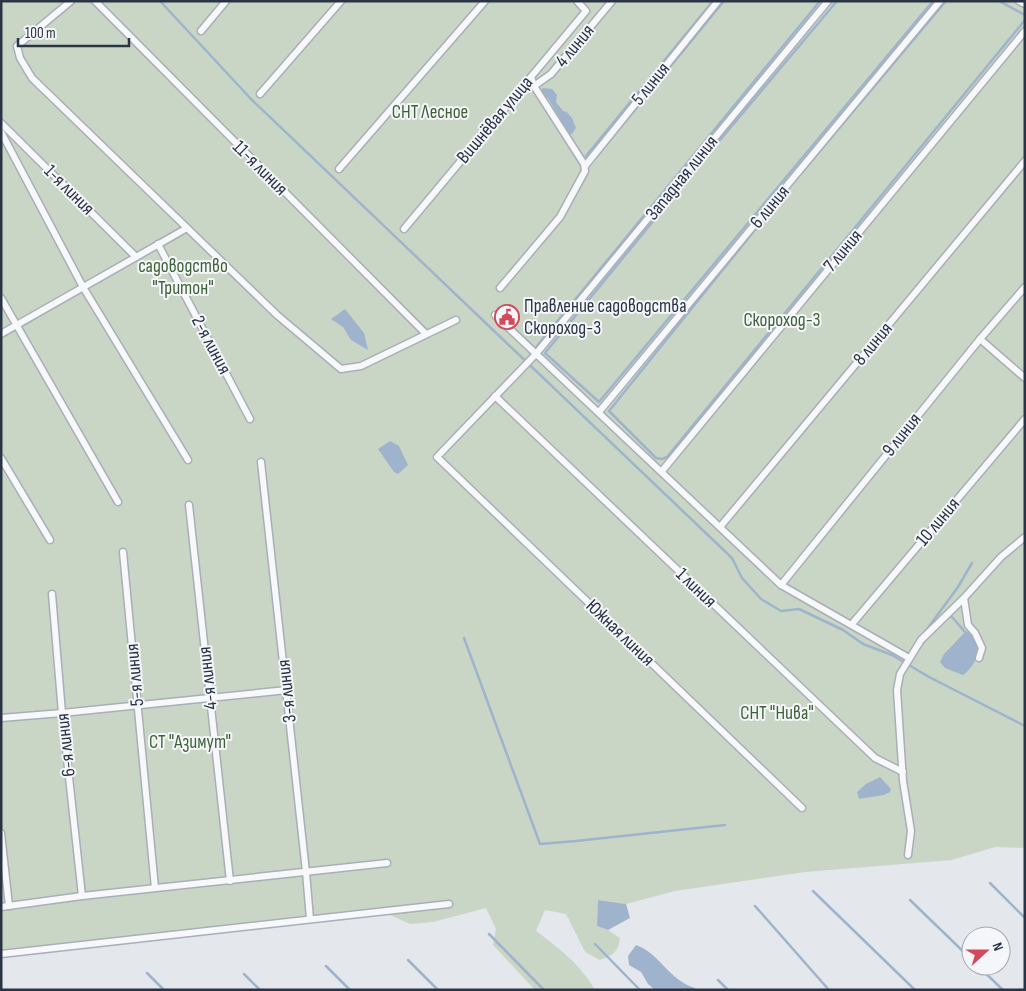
<svg xmlns="http://www.w3.org/2000/svg" width="1026" height="991" font-family="'Sofia Sans Condensed',sans-serif">
<style>
.green{fill:#c9d6c5}
.water{fill:#9fb4cc}
.lines{fill:none;stroke-linecap:round;stroke-linejoin:round}
.stream{stroke:#9fb4cc;stroke-width:2.5}
.street-casing{stroke:#a9aeb7;stroke-width:9}
.street{stroke:#f7f8fa;stroke-width:6}
.labels{text-anchor:middle;dominant-baseline:central;stroke-width:4;stroke-linejoin:round;paint-order:stroke}
.street-label{font-size:19px;fill:#2b3445;stroke:#f4f6f9}
.park-label{font-size:19px;fill:#3f6138;stroke:#f4f6f9}
.poi-label{font-size:19px;fill:#2b3445;stroke:#f4f6f9;text-anchor:start}
</style>
<rect width="100%" height="100%" fill="#e4e7ec"/>
<path class="green" d="M1,1h1024v847l-30,-1 -43,13 -147,12 -130,19 -49,13 -28,-4 -1,26 11,4 12,8c-2,15 -7,17 -20,22l-15,-8 -19,-38 -21,-4 -9,21c24,18 43,32 59,59h-60l-42,-45 3,-16 -10,-21 -53,14 -23,2 -29,-13 -380,43z"/>
<g class="water">
<path d="M543,88l9,1 5,6 -1,7 7,9 4,1 5,6 4,10 -4,6h-3l-21,-36 -5,-3 -2,-4z"/>
<path d="M345,309l19,24 4,17 -17,-10 -8,-13 -12,-8z"/>
<path d="M390,441l9,5 9,19 -10,9 -4,-2 -16,-23z"/>
<path d="M966,631c3,2 6,2 8,4 11,12 0,33 -11,40l-18,-7 -5,-6 4,-8z"/>
<path d="M880,777l11,12 -1,3 -6,3 -25,4 -2,-7 9,-8z"/>
<path d="M598,900l28,4 4,14 -22,12 -11,-4z"/>
<path d="M636,945c23,8 34,36 59,43l-1,2h-39l-7,-6 -7,-12 -12,-7 -1,-9z"/>
</g>
<g class="lines">
<g class="stream">
<path d="M160,1l91,98 481,459 10,20 19,21 20,12 18,-2 44,21 20,14 29,11 37,22 96,49"/>
<path d="M837,1l-128,152 -164,200 54,49 334,-401"/>
<path d="M946,1l-163,194 -174,216 47,47 6,1 5,-2 358,-437"/>
<path d="M999,1l26,14"/>
<path d="M586,156l127,-155"/>
<path d="M592,160l1,1 131,-160"/>
<path d="M537,346l283,-345"/>
<path d="M952,617l13,15"/>
<path d="M922,636l36,-49 14,-24"/>
<path d="M464,638l76,206 36,-3 149,-16"/>
<path d="M990,883l35,35"/>
<path d="M813,891l102,99"/>
<path d="M910,900l61,59"/>
<path d="M755,906l74,84"/>
<path d="M489,934l55,56"/>
<path d="M595,944l45,46"/>
<path d="M408,960l30,30"/>
<path d="M326,966l24,24"/>
<path d="M978,966l25,24"/>
<path d="M147,973l17,17"/>
<path d="M244,974l16,16"/>
<path d="M718,980l10,10"/>
</g>
<defs>
<g id="street">
<path d="M71,1l-54,45 3,12 12,20 245,237 64,54 20,-3 95,-46"/>
<path d="M95,1l331,333"/>
<path d="M1019,1l6,3"/>
<path d="M201,31l25,-30"/>
<path d="M534,86l17,-12 61,-73"/>
<path d="M260,94l81,-93"/>
<path d="M1,123l135,134"/>
<path d="M1,132l82,155 105,173"/>
<path d="M585,166l133,-165"/>
<path d="M339,169l146,-168"/>
<path d="M404,229l182,-218 -9,-10"/>
<path d="M158,244l92,175"/>
<path d="M500,288l60,-71 25,-46 -1,-7 -50,-78 -3,-9"/>
<path d="M1,298l117,204"/>
<path d="M495,315l286,270 128,73"/>
<path d="M1,334l186,-106"/>
<path d="M980,339l45,39"/>
<path d="M495,396l380,362 28,14"/>
<path d="M599,412l341,-411"/>
<path d="M1,458l49,82"/>
<path d="M261,462l45,410 4,47"/>
<path d="M662,471l363,-440"/>
<path d="M189,505l41,376"/>
<path d="M720,527l305,-366"/>
<path d="M123,552l32,336"/>
<path d="M781,585l199,-246 45,-52"/>
<path d="M52,594l10,119 20,183"/>
<path d="M964,598l4,27 7,8 7,15 -3,10"/>
<path d="M852,624l173,-205"/>
<path d="M1,718l61,-5 225,-23"/>
<path d="M802,808l-365,-351 98,-102 293,-354"/>
<path d="M1,833l8,73"/>
<path d="M908,855l3,-24 -8,-50 -6,-91 3,-16 21,-34 43,-42 37,-41 24,-20"/>
<path d="M1,907l81,-11 305,-33"/>
<path d="M1,954l448,-50"/>
</g>
</defs>
<use href="#street" class="street-casing"/>
<use href="#street" class="street"/>
</g>
<defs>
<symbol id="civic-ring" viewBox="-11 -11 22 22"><circle r="9.5" fill="#f4f6f9" stroke="#d1495b" stroke-width="1.5"/><path d="M-.6-6.5H3V-4.5H.6V-3L4-1V1h2V6H-6V1h2V-1L-.6-3ZM-1.2 2.5V6h2.4V2.5Z" fill="#d1495b"/></symbol>
</defs>
<g fill-rule="evenodd">
<use href="#civic-ring" x="493" y="303" width="28" height="28"/>
</g>
<g class="labels">
<g class="street-label">
<text transform="translate(575 46) rotate(-50)">4 линия</text>
<text transform="translate(651 84) rotate(-51)">5 линия</text>
<text transform="translate(495 120) rotate(-50)">Вишнёвая улица</text>
<text transform="translate(260 168) rotate(45)">11-я линия</text>
<text transform="translate(682 178) rotate(-51)">Западная линия</text>
<text transform="translate(69 190) rotate(45)">1-я линия</text>
<text transform="translate(770 207) rotate(-50)">6 линия</text>
<text transform="translate(843 251) rotate(-50)">7 линия</text>
<text transform="translate(873 344) rotate(-50)">8 линия</text>
<text transform="translate(211 345) rotate(62)">2-я линия</text>
<text transform="translate(902 435) rotate(-51)">9 линия</text>
<text transform="translate(938 522) rotate(-50)">10 линия</text>
<text transform="translate(696 588) rotate(44)">1 линия</text>
<text transform="translate(620 633) rotate(44)">Южная линия</text>
<text transform="translate(135 675) rotate(-95)">5-я линия</text>
<text transform="translate(208 678) rotate(-96)">4-я линия</text>
<text transform="translate(287 691) rotate(-96)">3-я линия</text>
<text transform="translate(66 745) rotate(-96)">6-я линия</text>
</g>
<g class="park-label">
<text x="430" y="112">СНТ Лесное</text>
<text x="183" y="266">садоводство<tspan x="183" dy="22">"Тритон"</tspan></text>
<text x="782" y="320">Скороход-3</text>
<text x="777" y="713">СНТ "Нива"</text>
<text x="190" y="742">СТ "Азимут"</text>
</g>
<g class="poi-label">
<text x="524" y="306">Правление садоводства<tspan x="524" dy="22">Скороход-3</tspan></text>
</g>
</g>
<rect width="1026" height="991" fill="none" stroke="#2b3445" stroke-width="5"/>
<g transform="translate(986 951) rotate(69)"><circle r="24" fill="#f4f6f9" stroke="#a4a8b1"/>
<path d="M0-4L9 19L0 12L-9 19Z" fill="#d1495b"/>
<text y="-8" font-size="14" font-weight="bold" text-anchor="middle" fill="#2b3445">N</text>
</g>
<path d="M18 38v8h111v-8" fill="none" stroke="#2b3445" stroke-width="2.5"/>
<text x="25" y="38" font-size="15" fill="#2b3445" stroke="#f4f6f9" stroke-width="4" paint-order="stroke">100 m</text>
</svg>
